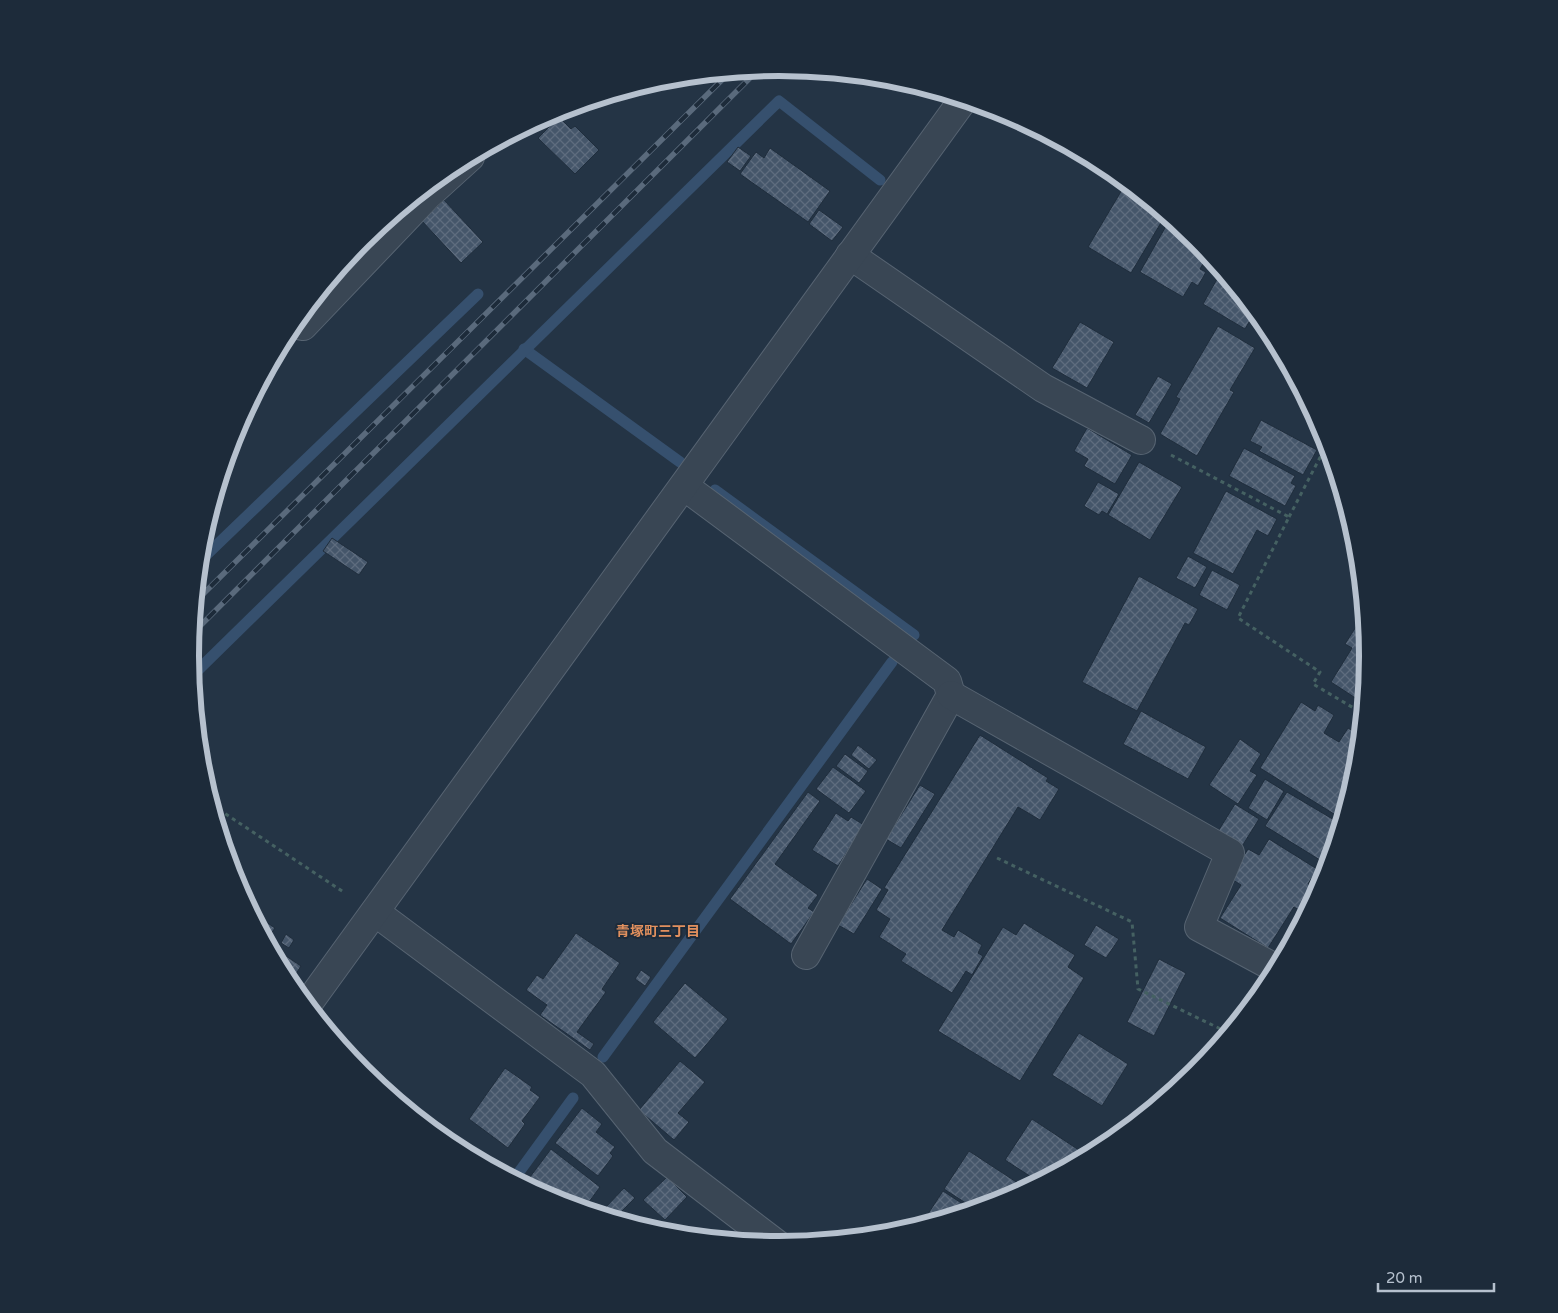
<svg xmlns="http://www.w3.org/2000/svg" width="1558" height="1313" font-family="'Varela Round','Noto Sans JP',sans-serif">
<style>
.lines{fill:none;stroke-linecap:round;stroke-linejoin:round}
.stream{stroke:#36506e;stroke-width:11}
.building{fill:url(#building-cross-hatch);stroke:#1f2d3c}
.minor-casing{stroke:#576472;stroke-width:30}
.path{stroke:#456162;stroke-width:3;stroke-dasharray:4 4;stroke-linecap:butt}
.minor{stroke:#394654;stroke-width:28}
.rail-casing{stroke:#5a6a7c;stroke-width:5.5}
.rail{stroke:#1d2b3a;stroke-width:4;stroke-dasharray:11;stroke-linecap:butt}
.labels{text-anchor:middle;dominant-baseline:central;stroke-width:4;stroke-linejoin:round;paint-order:stroke}
.neighbourhood-label{font-size:14px;font-weight:bold;fill:#e1905e;stroke:#1d2b3a}
.rim{fill:none;stroke:#b6c1ce;stroke-width:6}
</style>
<defs>
<pattern id="building-cross-hatch" width="8" height="8" patternUnits="userSpaceOnUse" patternTransform="scale(1.25)"><rect width="8" height="8" fill="#45566a"/><path d="M0 0l8 8M0 8l8-8" fill="none" stroke="#5e6c7e"/></pattern>
</defs>
<rect width="100%" height="100%" fill="#243445"/>
<g class="lines">
<g class="stream">
<path d="M524,349l156,113"/>
<path d="M715,490l199,145"/>
<path d="M199,562l279,-268"/>
<path d="M192,676l587,-575 101,79"/>
<path d="M603,1057l289,-395"/>
<path d="M514,1179l59,-81"/>
</g>
</g>
<g class="building">
<path d="M559,117l12,12 4,-3 24,24 -24,24 -37,-36z"/>
<path d="M738,147l13,9 -11,15 -13,-9z"/>
<path d="M770,148l60,43 -22,31 -68,-48 16,-22 8,6z"/>
<path d="M1126,183l34,28 -3,7 5,3 -31,52 -43,-26z"/>
<path d="M444,200l39,42 -22,21 -39,-42z"/>
<path d="M819,210l24,17 -11,14 -23,-17z"/>
<path d="M1170,219l26,21 12,15 -8,14 6,3 -8,14 -6,-4 -9,15 -43,-25z"/>
<path d="M1221,272l34,40 -10,17 -42,-25z"/>
<path d="M1080,322l34,20 -27,46 -35,-20z"/>
<path d="M1218,326l37,22 -25,42 4,2 -37,64 -37,-22 20,-35 -4,-2z"/>
<path d="M1158,376l14,8 -23,39 -14,-8z"/>
<path d="M1261,420l56,30 -14,25 -44,-24 3,-4 -12,-6z"/>
<path d="M1087,428l45,27 -17,29 -31,-18 4,-7 -14,-8z"/>
<path d="M1244,448l51,28 -4,7 5,3 -11,20 -56,-30z"/>
<path d="M1139,462l43,25 -32,53 -42,-25z"/>
<path d="M1098,482l21,12 -12,20 -5,-3 -3,4 -15,-9z"/>
<path d="M1226,491l51,28 -9,17 -11,-6 -24,44 -40,-21z"/>
<path d="M332,538l36,24 -9,13 -36,-24z"/>
<path d="M1188,556l19,11 -12,21 -19,-10z"/>
<path d="M1212,570l28,15 -13,25 -28,-15z"/>
<path d="M1139,576l59,33 -9,16 -4,-2 -48,88 -55,-29z"/>
<path d="M1359,622l6,4 3,31 -5,46 -32,-21 21,-34 -7,-4z"/>
<path d="M1301,702l14,9 3,-6 16,10 -10,18 15,9 9,-14 12,8 -3,36 -15,47 -82,-51z"/>
<path d="M1141,711l65,36 -18,32 -65,-35z"/>
<path d="M980,735l68,43 -2,3 13,8 -19,31 -22,-13 -76,123 12,7 4,-7 24,15 -4,8 5,3 -11,19 -6,-4 -14,22 -51,-32 5,-7 -27,-17 11,-18 -14,-9 12,-20 -4,-2z"/>
<path d="M1240,739l21,15 -11,17 7,4 -19,29 -29,-19z"/>
<path d="M858,745l19,15 -8,9 -18,-14z"/>
<path d="M845,754l23,17 -9,12 -23,-17z"/>
<path d="M833,767l33,24 -17,22 -33,-24z"/>
<path d="M1265,779l19,12 -17,29 -19,-12z"/>
<path d="M920,785l15,9 -34,54 -15,-9z"/>
<path d="M808,792l12,9 -45,63 43,31 -10,13 6,4 -23,32 -61,-45z"/>
<path d="M1287,792l54,32 -13,41 -63,-39z"/>
<path d="M1235,804l24,15 -18,29 -24,-15z"/>
<path d="M836,813l12,8 3,-4 13,8 -26,41 -26,-16z"/>
<path d="M1269,839l48,30 -9,15 9,5 -15,23 -8,-5 -26,41 -48,-30 21,-33 -11,-7 18,-29 11,6z"/>
<path d="M229,862l15,10 -8,12 -1,-2z"/>
<path d="M867,879l15,10 -28,45 -16,-9z"/>
<path d="M250,911l25,17 -9,13z"/>
<path d="M1024,923l51,32 -7,12 16,11 -64,103 -82,-50 65,-104 13,8z"/>
<path d="M1096,925l23,14 -13,19 -22,-13z"/>
<path d="M576,933l44,30 -18,26 4,3 -29,40 17,12 -4,6 -50,-35 7,-10 -21,-15 11,-15 6,4z"/>
<path d="M286,934l8,6 -5,8 -8,-5z"/>
<path d="M271,946l30,20 -7,11 -13,-9 -11,-21z"/>
<path d="M1159,959l27,14 -32,63 -27,-14z"/>
<path d="M641,970l10,7 -6,9 -10,-7z"/>
<path d="M685,983l43,36 -33,39 -42,-36z"/>
<path d="M1079,1033l49,31 -26,42 -50,-31z"/>
<path d="M680,1061l25,21 -27,31 11,9 -15,18 -35,-30z"/>
<path d="M505,1068l27,19 -2,3 10,7 -18,24 3,3 -17,24 -39,-29z"/>
<path d="M582,1108l20,16 -6,8 19,15 -5,6 3,3 -15,20 -43,-33z"/>
<path d="M1032,1119l56,37 -49,26 -34,-22z"/>
<path d="M551,1149l49,38 -17,23 -18,-6 -35,-27z"/>
<path d="M969,1151l58,38 -23,12 -29,8 -31,-20z"/>
<path d="M667,1177l20,20 -22,23 -22,-20z"/>
<path d="M624,1188l11,10 -20,20 -10,-10z"/>
<path d="M943,1191l29,19 -52,16z"/>
</g>
<g class="lines">
<defs>
<g id="minor">
<path d="M850,255l193,133 98,52"/>
<path d="M293,324l10,2 125,-131 42,-38"/>
<path d="M684,486l263,195 4,14 -145,260"/>
<path d="M951,695l279,158 -31,74 78,42"/>
<path d="M375,912l218,162 62,77 123,94"/>
<path d="M307,1005l656,-905"/>
</g>
</defs>
<use href="#minor" class="minor-casing"/>
<g class="path">
<path d="M1171,455l118,62 -51,101 82,54 -7,12 49,29"/>
<path d="M1289,517l38,-73"/>
<path d="M212,805l133,88"/>
<path d="M997,858l135,64 6,67 91,44"/>
</g>
<use href="#minor" class="minor"/>
<defs>
<g id="rail">
<path d="M195,602l535,-530"/>
<path d="M192,634l567,-565"/>
</g>
</defs>
<use href="#rail" class="rail-casing"/>
<use href="#rail" class="rail"/>
</g>
<g class="labels">
<g class="neighbourhood-label">
<text x="658" y="931">青塚町三丁目</text>
</g>
</g>
<path d="M0 0H1558V1313H0ZM199 656a580 580 0 1 1 1160 0a580 580 0 1 1-1160 0Z" fill="#1d2b3a" fill-rule="evenodd"/>
<path class="rim" d="M199 656a580 580 0 1 1 1160 0a580 580 0 1 1-1160 0Z"/>
<path d="M1378 1283v8h116v-8" fill="none" stroke="#b6c1ce" stroke-width="2.5"/>
<text x="1386" y="1283" font-size="15" fill="#b6c1ce" stroke="#1d2b3a" stroke-width="4" paint-order="stroke">20 m</text>
</svg>
